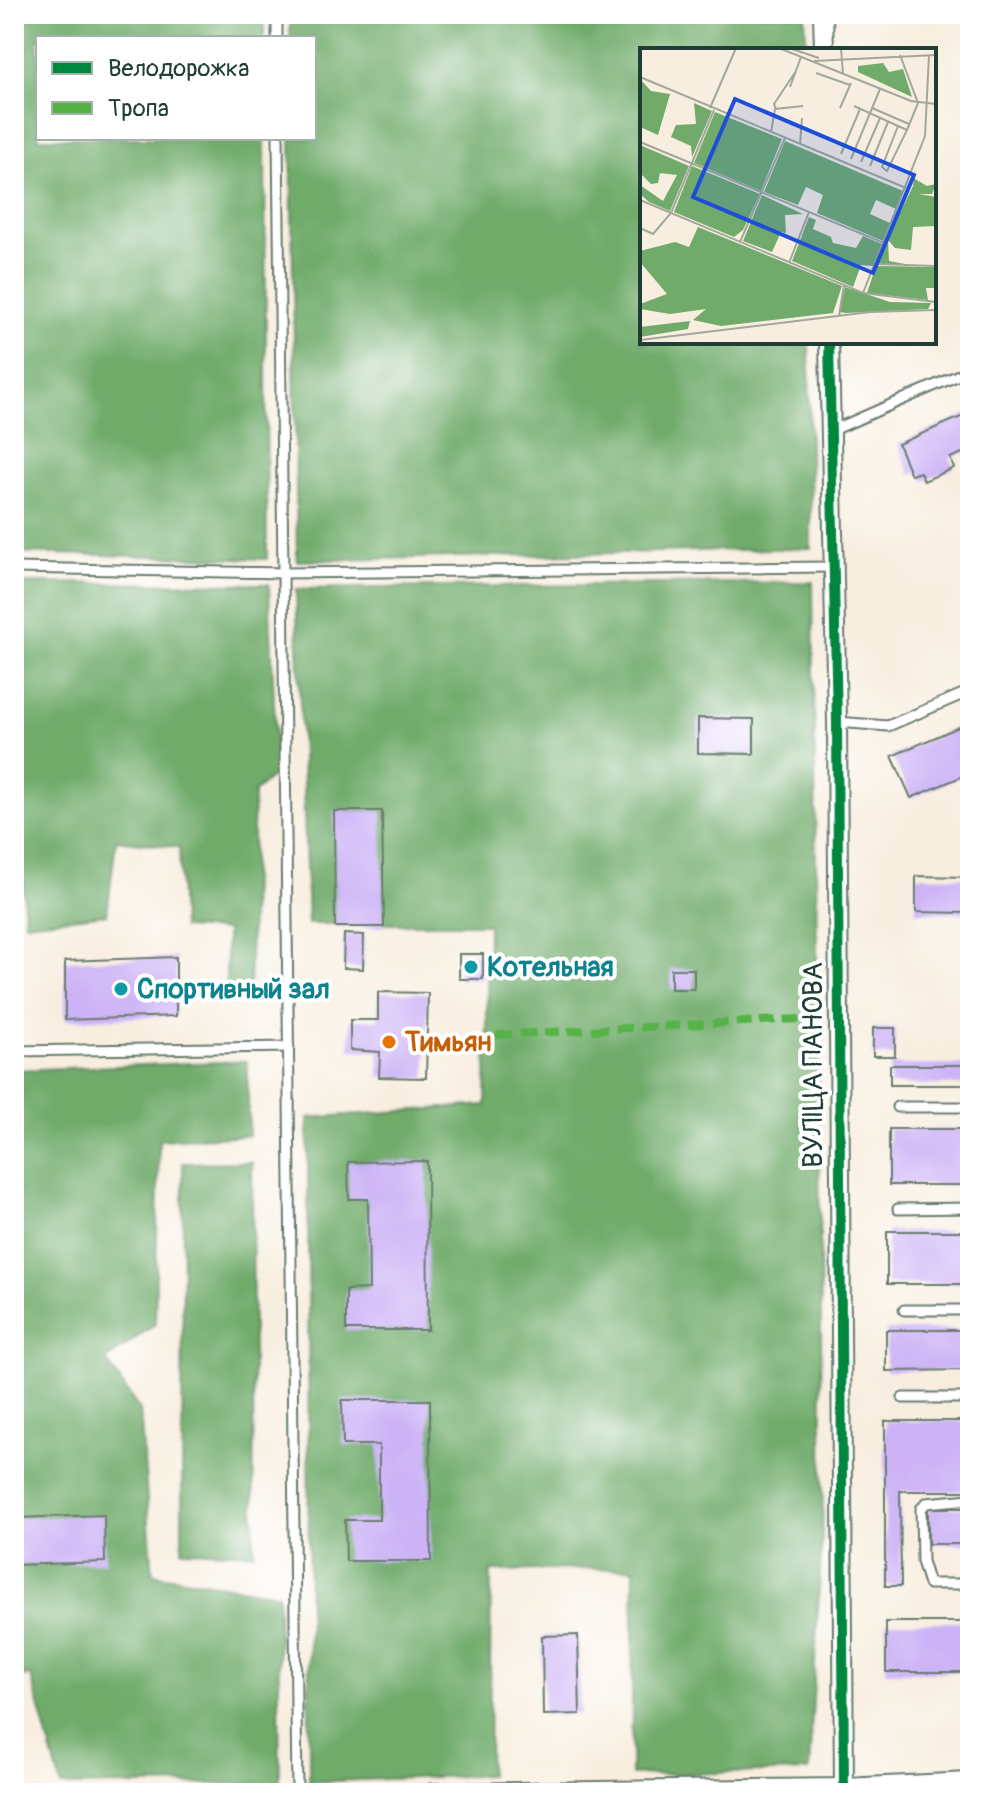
<svg xmlns="http://www.w3.org/2000/svg" width="984" height="1807" font-family="Pangolin,sans-serif">
<style>
.forest{fill:#70ab6b;stroke:#487450;stroke-width:2}
.building{fill:#ccb2f6}
.lines{fill:none;stroke-linecap:round;stroke-linejoin:round}
.lane-casing{stroke:#6b7b70;stroke-width:13}
.street-casing{stroke:#6b7b70;stroke-width:22}
.lane{stroke:#fff;stroke-width:9}
.street{stroke:#fff;stroke-width:18}
.quiet{stroke:#55b346;stroke-width:8;stroke-dasharray:16 8;stroke-linecap:butt}
.cycleway-casing{stroke:#fff;stroke-width:15}
.cycleway{stroke:#00873e;stroke-width:10}
.culture-dot{fill:#0f9aa8;stroke:#fff;stroke-width:3}
.food-dot{fill:#e8710a;stroke:#fff;stroke-width:3}
.labels{text-anchor:middle;dominant-baseline:central;stroke-width:8;stroke-linejoin:round;paint-order:stroke}
.culture-label{font-size:28px;font-weight:bold;fill:#0d838f;stroke:#fff;text-anchor:start}
.food-label{font-size:28px;font-weight:bold;fill:#c56008;stroke:#fff;text-anchor:start}
.street-label{font-size:28px;fill:#1f3d34;stroke:#fff}
.inset-road{fill:none;stroke:#a1a79b;stroke-width:2}
.view{fill:#1d4ed8;fill-opacity:0.15;stroke:#1d4ed8;stroke-width:4}
.inset-edge{fill:none;stroke:#1f3d34;stroke-width:4}
</style>
<rect width="100%" height="100%" fill="#fff"/>
<filter id="ink" filterUnits="userSpaceOnUse"><feTurbulence type="fractalNoise" baseFrequency=".0125" numOctaves="2"/><feDisplacementMap in="SourceGraphic" scale="16" xChannelSelector="R" yChannelSelector="G"/><feConvolveMatrix kernelMatrix="1 2 1 2 8 2 1 2 1" color-interpolation-filters="sRGB"/></filter>
<filter id="wash" filterUnits="userSpaceOnUse"><feTurbulence type="fractalNoise" baseFrequency=".006" numOctaves="4" result="noise"/><feDisplacementMap in="SourceGraphic" scale="32" xChannelSelector="R" yChannelSelector="G"/><feGaussianBlur stdDeviation="1.8" result="paint"/><feColorMatrix in="noise" values="0 0 0 0 0 0 0 0 0 0 0 0 0 0 0 0 0 1.4 0 .05"/><feComposite in="paint" operator="in"/></filter>
<g filter="url(#wash)">
<rect width="100%" height="100%" fill="#f8eedf"/>
<g class="forest">
<path d="M14,14h250v24h-226v100h227l2,421 -253,-6z"/>
<path d="M290,14h515l1,36h-164v292h167l2,206 -514,13 -6,-423h23v-100h-24z"/>
<path d="M813,582l10,935 -14,254 -178,4 3,-207 -143,3 -2,204 -180,7 -1,-664 178,-13 2,-181h-180l-12,-335z"/>
<path d="M14,583l255,1 8,188 -23,20 -5,210 -23,-4v-68l-44,-2 -3,-81 -63,-7 -9,74 -82,9 -3,-46 -8,-1z"/>
<path d="M247,1061l2,74 -90,5 -4,184 -49,36 34,51 13,163 125,20 2,189 -219,3 -30,-110 -17,1v-607z"/>
<path d="M252,1162l2,391 -72,-3 1,-387z"/>
</g>
<g id="blocks">
<g class="building">
<path d="M970,413v52l-5,-13 -15,6 4,10 -30,13 -4,-9 -9,3 -13,-31z"/>
<path d="M698,718l56,1v35l-56,-1z"/>
<path d="M970,722v51l-59,25 -19,-42z"/>
<path d="M334,811h48l2,116h-49z"/>
<path d="M916,876l54,1v36l-54,-1z"/>
<path d="M344,934l20,1 -1,34 -20,-1z"/>
<rect x="459" y="954" width="24" height="25"/>
<path d="M176,957v59l-111,4v-59z"/>
<rect x="671" y="969" width="23" height="20"/>
<path d="M378,992l50,1 -2,85 -47,-1 1,-25 -30,-2v-30h28z"/>
<rect x="873" y="1028" width="22" height="28"/>
<rect x="890" y="1065" width="80" height="20"/>
<rect x="889" y="1129" width="81" height="56"/>
<path d="M427,1161l1,169h-82v-40l23,-1 -1,-90h-19l-1,-37z"/>
<rect x="887" y="1231" width="83" height="53"/>
<path d="M886,1330h84v40l-84,1z"/>
<path d="M342,1400h88l1,161h-85l-1,-41h34v-75h-36z"/>
<path d="M885,1421h85v70h-70l1,95h-16z"/>
<rect x="928" y="1508" width="42" height="36"/>
<path d="M104,1515l1,47 -91,3v-47z"/>
<rect x="886" y="1622" width="84" height="50"/>
<path d="M578,1635l2,79 -37,1 -1,-79z"/>
</g>
</g>
</g>
<g filter="url(#ink)">
<use href="#blocks" fill-opacity="0" stroke="#6b7b70" stroke-width="2"/>
<g class="lines">
<defs>
<g id="lane">
<path d="M277,14v24"/>
<path d="M278,138l19,1655"/>
<path d="M831,431l139,-61"/>
<path d="M14,568l270,5 549,-6"/>
<path d="M837,722l51,4 82,-35"/>
<path d="M14,1051l275,-4"/>
<path d="M897,1107h73"/>
<path d="M898,1209l72,-1"/>
<path d="M904,1310h66"/>
<path d="M903,1398h67"/>
<path d="M970,1499l-44,4 -5,6 1,52 7,23h41"/>
</g>
<g id="street">
<path d="M823,14l1,36"/>
<path d="M829,342l8,380 7,1066"/>
<path d="M433,1793l411,-5 126,-6"/>
</g>
</defs>
<use href="#lane" class="lane-casing"/>
<use href="#street" class="street-casing"/>
<use href="#lane" class="lane"/>
<use href="#street" class="street"/>
<path class="quiet" d="M496,1035l340,-18"/>
<defs>
<path id="cycleway" d="M829,342l8,380 7,1066"/>
</defs>
<use href="#cycleway" class="cycleway-casing"/>
<use href="#cycleway" class="cycleway"/>
</g>
</g>
<g class="culture-dot">
<circle cx="471" cy="967" r="8"/>
<circle cx="121" cy="989" r="8"/>
</g>
<circle class="food-dot" cx="389" cy="1042" r="8"/>
<g class="labels">
<g class="culture-label">
<text x="487" y="967">Котельная</text>
<text x="137" y="989">Спортивный зал</text>
</g>
<g class="food-label">
<text x="405" y="1042">Тимьян</text>
</g>
<g class="street-label">
<text transform="translate(813 1065) rotate(-90)">ВУЛІЦА ПАНОВА</text>
</g>
</g>
<g transform="translate(640 48)">
<rect width="296" height="296" fill="#f8eedf"/>
<path d="M243,15l6,9 14,-3 9,28 -54,-25v-6zM0,31l11,12 19,3 -12,41 -18,-8zM54,55l18,8 -20,46 -1,-11 -20,-9 5,-12 20,-1zM75,64l67,27 -21,52 -67,-28zM145,93l118,50 -7,18 -20,-9 -6,14 20,9 -7,18 -66,-28 6,-18 -17,-8 -8,18 -34,-13zM0,97l49,21 -19,45 -21,-9 -9,-8v-9l23,16 14,-26 -17,-2 -2,10 -7,1 -11,-11zM52,118l68,28 -17,36 -9,7 -60,-25zM275,121v10l12,7 9,-2 -4,10h-13l17,3v29l-23,1 -2,23 -16,-2 -7,-8 1,21 21,4h-29l-4,-4 36,-75zM122,147l41,19 -18,1 1,18 -5,-1 -9,20 -29,-11zM169,169l7,3 -3,9 18,8 2,6 23,5 7,-12 19,8 -9,22 -12,-1 -8,22 -61,-26zM58,179l144,59 -9,27 -112,13 -28,-6 13,-11 -36,5 -30,-5v-5l27,-10 -27,-32v-11l35,-9 14,5zM236,218l60,1v21h-10l2,12 -61,-7zM205,239l45,15 41,1 -3,6 -82,4 -7,-1zM50,273l-2,8 -48,8v-10z" fill="#70ab6b"/>
<path class="inset-road" d="M139,0l132,53 25,3M149,0l30,10M201,0l2,26M260,7l18,48 -11,27M174,13l122,-6M176,25l34,12M0,29l266,111M150,39l11,-30M214,58l53,24 -20,41 -5,-4 16,-41M70,60l26,-60M200,60l11,-25M232,60l37,16M136,61l-2,-5 22,-33M131,84l4,-23 28,-3M0,94l244,101M160,96l2,-26M201,106l19,-45M211,111l29,-70M221,114l19,-44M230,118l18,-44M0,152l223,93 73,9M0,180l13,6 18,-21 43,-103M100,194l45,-104M149,215l20,-51M235,216l61,2M223,245l62,-157 4,-81M199,268l5,-31M0,292l230,-28 66,-2"/>
<path class="view" d="M95,51l179,76 -41,98 -180,-76z"/>
<rect width="296" height="296" class="inset-edge"/>
</g>
<rect width="984" height="1807" fill="none" stroke="#fff" stroke-width="48"/>
<rect x="36" y="36" width="280" height="104" fill="#ffffff" stroke="#a5b1ae" stroke-width="2"/>
<rect x="52" y="62" width="40" height="12" fill="#00873e" stroke="#a5b1ae" stroke-width="2"/>
<text x="108" y="76" font-size="24" fill="#1f3d34">Велодорожка</text>
<rect x="52" y="102" width="40" height="12" fill="#55b346" stroke="#a5b1ae" stroke-width="2"/>
<text x="108" y="116" font-size="24" fill="#1f3d34">Тропа</text>
</svg>
